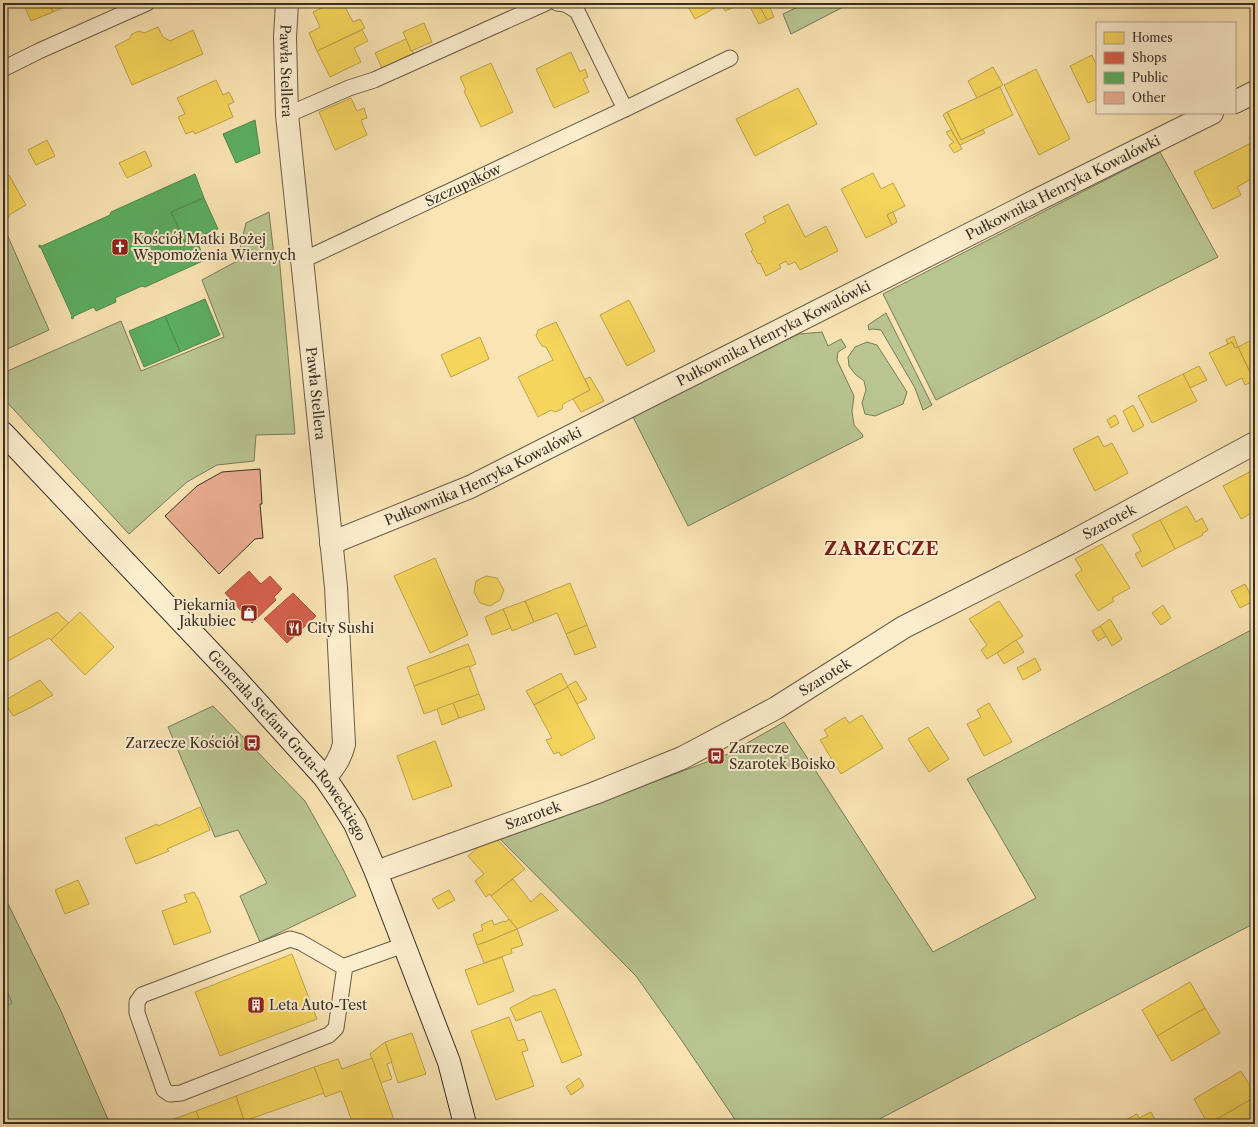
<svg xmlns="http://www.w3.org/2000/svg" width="1258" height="1127" font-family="'Libre Caslon Text',serif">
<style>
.green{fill:#b9c591;stroke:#787a5c}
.water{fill:#9fbfa6;stroke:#768573}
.homes{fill:#f6d55c;stroke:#bda34c}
.shops{fill:#d6604d;stroke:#a75141}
.public{fill:#5aae61;stroke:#50884f}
.building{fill:#ebad91;stroke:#382f26}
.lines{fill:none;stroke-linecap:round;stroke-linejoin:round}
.lane-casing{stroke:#685c49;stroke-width:17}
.street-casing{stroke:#685c49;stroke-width:24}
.secondary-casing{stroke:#382f26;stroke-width:24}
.lane{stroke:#fcedce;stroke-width:15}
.street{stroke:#fcedce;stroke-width:22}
.secondary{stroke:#fcedce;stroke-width:22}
.labels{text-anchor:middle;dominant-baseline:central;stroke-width:4;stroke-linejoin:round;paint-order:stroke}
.street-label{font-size:14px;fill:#382f26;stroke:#fcedce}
.poi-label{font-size:14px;fill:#382f26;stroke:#fcedce;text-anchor:start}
.district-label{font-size:18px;font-weight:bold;letter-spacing:1px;fill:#7a1f14;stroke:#fcedce}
</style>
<rect width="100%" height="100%" fill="#fae4b3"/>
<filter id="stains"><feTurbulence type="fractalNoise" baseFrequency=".005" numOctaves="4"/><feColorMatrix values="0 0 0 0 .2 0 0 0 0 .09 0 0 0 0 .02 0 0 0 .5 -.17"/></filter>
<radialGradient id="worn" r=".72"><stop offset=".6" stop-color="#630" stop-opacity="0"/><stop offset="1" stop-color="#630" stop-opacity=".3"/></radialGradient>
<g class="green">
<path d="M806,3h45l-60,31 -8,-20z"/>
<path d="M1160,152l58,105 -282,143 -53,-106z"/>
<path d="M269,212l5,44 5,-1 16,179 -39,1 -2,26 -37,4 -30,17 -58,52 -126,-136v-25l118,-52 20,50 83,-34 -22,-57 35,-19 9,-38z"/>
<path d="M6,232l43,98 -46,21v-117z"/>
<path d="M886,313l46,92 -9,5 -8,-22 -34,-58 -9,-1 -3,1 -1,-5z"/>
<path d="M822,332l6,14 13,-7 5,8 -8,5 -1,8 17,36 -2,15 2,14 8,9 1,3 -175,89 -55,-109 71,-37 95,-46z"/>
<path d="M867,342l10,3 30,47 -4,12 -28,12 -10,-2 -3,-11 4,-13 -2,-9 -9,-7 -6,-8 -1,-9 7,-10z"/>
<path d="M1255,628v295l-385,201h-132l-58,-86 -44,-62 -139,-140 122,-41 109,-41 56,-32 149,230 103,-54 -69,-119z"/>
<path d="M213,706l92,95 38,68 13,27 -96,46 -20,-46 27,-13 -29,-53 -23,7 -47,-110z"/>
<path d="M3,894l58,117 49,113h-107z"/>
</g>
<path class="water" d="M3,981l9,22 -9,6z"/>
<g class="homes">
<path d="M23,3h26l4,9 -22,9z"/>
<path d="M49,3h25l-21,9z"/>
<path d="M332,3h11l10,19 7,-3 5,9 -48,23 -8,-18 11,-6 -7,-15z"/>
<path d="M686,3h45l3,4 -9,4 -3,-7 -27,15z"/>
<path d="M748,3h10l9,17 -8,4z"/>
<path d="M758,3h10l6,14 -7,3z"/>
<path d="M424,23l8,19 -21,9 -8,-19z"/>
<path d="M158,27l5,10 7,4 23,-11 10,24 -71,31 -17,-39 14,-7 3,-5 7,-3 5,2z"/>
<path d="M362,30l6,11 -14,7 7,14 -31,15 -13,-26z"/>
<path d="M406,39l5,12 1,-1 2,3 -32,15 -7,-15z"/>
<path d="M571,52l9,20 5,-3 3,8 -5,2 6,13 -35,16 -18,-39z"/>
<path d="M1092,55l5,11v33l-9,4 -18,-37z"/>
<path d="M491,63l22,49 -32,15 -17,-36 2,-1 -6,-13z"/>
<path d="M993,67l10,18 -26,13 -9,-17z"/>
<path d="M1036,69l34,70 -31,16 -35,-70z"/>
<path d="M216,80l7,15 6,-3 5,10 -6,3 5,12 -38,17 -2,-3 -7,3 -8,-17 7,-3 -8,-16z"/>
<path d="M1000,87l13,28 -52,25 -14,-28z"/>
<path d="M798,88l19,36 -62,32 -19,-37z"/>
<path d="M351,98l6,13 7,-3 3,10 -6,2 6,15 -32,15 -16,-38z"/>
<path d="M947,112l14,28 22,-10 2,3 -25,12 -17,-30z"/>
<path d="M951,130l11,19 -8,4 -5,-8 5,-3 -2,-2h-1l-5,-8z"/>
<path d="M47,140l8,16 -19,9 -8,-15z"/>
<path d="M1253,142l2,3v32l-18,10 4,8 -28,14 -19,-37z"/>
<path d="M145,151l7,15 -25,12 -8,-15z"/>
<path d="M873,173l8,16 12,-6 12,23 -18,9 5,10 -26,13 -25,-49z"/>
<path d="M9,175l17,30 -17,10v2l-6,4v-42z"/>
<path d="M788,204l17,33 21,-11 12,25 -38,19 -5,-8 -7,3 -2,-4 -7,4 2,3 -15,8 -6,-13 -2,1 -7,-13 2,-1 -8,-16 21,-12 -3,-5z"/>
<path d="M893,212l4,10 -5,3 -5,-10z"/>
<path d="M629,300l26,51 -28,15 -27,-51z"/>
<path d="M556,322l34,68 -27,14 -1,5 -7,3 -4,-2 -13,7 -20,-40 35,-17 -7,-13 -4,-1 -6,-10 2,-6z"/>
<path d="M1234,336l4,11 -3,1 -3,-6 -4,2 -2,-4z"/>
<path d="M480,337l9,22 -38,18 -10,-22z"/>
<path d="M1255,338v32l-5,2 -12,-25z"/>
<path d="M1232,342l3,6 3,-1 16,34 -9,4 -3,-7 -16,8 -17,-33z"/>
<path d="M1199,366l8,14 -17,8 -7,-14z"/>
<path d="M1183,374l14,27 -45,22 -14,-27z"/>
<path d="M590,377l14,24 -23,11 -8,-13 17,-9 -5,-11z"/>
<path d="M1133,405l11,21 -11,6 -10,-21z"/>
<path d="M1115,415l4,8 -8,5 -4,-8z"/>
<path d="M1098,436l6,11 8,-4 16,30 -33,18 -22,-42z"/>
<path d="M1255,469v42l-14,8 -18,-33z"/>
<path d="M1187,506l9,16 6,-4 6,12 -6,4 1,1 -28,14 -15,-29z"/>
<path d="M1160,520l15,29 -33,18 -7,-13 6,-3 -9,-16z"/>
<path d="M1102,544l28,44 -18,10 2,3 -16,10 -23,-36 7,-5 -7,-11z"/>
<path d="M435,558l33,77 -38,18 -36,-77z"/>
<path d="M486,576l11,2 7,12 -4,10 -10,6 -10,-3 -6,-11 2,-11z"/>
<path d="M570,583l17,42 -21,9 -9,-21 -23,9 -9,-21z"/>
<path d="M1245,584l9,17 -14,7 -9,-17z"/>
<path d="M525,601l9,21 -22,9 -9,-22z"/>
<path d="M999,601l24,35 -36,23 -6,-9 6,-5 -18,-26z"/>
<path d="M1163,605l8,13 -10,7 -9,-12z"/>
<path d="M503,609l8,19 -19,7 -7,-18z"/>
<path d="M57,612l12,11 -18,17 -2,-2 -41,23 -5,-9v-11z"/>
<path d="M80,612l34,35 -29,28 -34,-35z"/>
<path d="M1110,619l12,20 -10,7 -12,-20z"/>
<path d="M587,625l9,22 -21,8 -9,-21z"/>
<path d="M1100,626l6,10 -8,5 -6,-10z"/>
<path d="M1016,640l8,12 -20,12 -7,-11z"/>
<path d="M468,644l8,20 -7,3v-1l-55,20 -7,-19z"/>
<path d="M1035,658l6,12 -18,10 -6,-12z"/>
<path d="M469,666l10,28 -55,20 -10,-28z"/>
<path d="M561,673l7,14 -34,18 -8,-14z"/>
<path d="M40,680l13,15 -25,14 -15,7 -9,-15z"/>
<path d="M576,681l11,18 -10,5 -10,-18z"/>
<path d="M568,687l27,51 -34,18 -2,-4 -5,2 -8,-14 6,-2 -18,-33z"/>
<path d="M479,694l6,15 -26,9 -6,-15z"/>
<path d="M453,703l6,15 -17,7 -5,-16z"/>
<path d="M989,703l23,39 -28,14 -17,-32 14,-7 -4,-7z"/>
<path d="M862,715l21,33 -42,26 -21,-34 8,-4 -4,-6 21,-13 4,6z"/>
<path d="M928,727l21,32 -20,13 -21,-33z"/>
<path d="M435,741l17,45 -39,14 -16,-44z"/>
<path d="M200,807l10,23 -43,19 2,2 -33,13 -11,-26 32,-14 1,2z"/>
<path d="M495,837l30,32 -34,27 -1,-2 -4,3 -11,-16 9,-7 -16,-18 15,-13 1,2z"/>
<path d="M513,879l18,23 10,-9 17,17 -41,19 -26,-33z"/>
<path d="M78,880l11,24 -24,10 -10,-24z"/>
<path d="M449,890l6,10 -17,9 -6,-10z"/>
<path d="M194,892l3,6h1l13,34 -37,13 -12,-34 25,-9 -3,-7z"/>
<path d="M509,919l8,10 -31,13 -9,3 -4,-11 10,-4 -2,-5 11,-5 2,5 10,-4 1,1z"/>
<path d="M517,929l6,16 -12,4 1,4 -28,10 -7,-18 9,-3z"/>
<path d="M292,954l25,65 -97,37 -25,-64z"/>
<path d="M502,957l12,34 -36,14 -13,-35z"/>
<path d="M1190,982l15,26 -48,28 -15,-26z"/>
<path d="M555,989l27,66 -20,8 -21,-52 -25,10 -6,-13 25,-13 1,1z"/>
<path d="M1205,1008l15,25 -48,28 -15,-25z"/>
<path d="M509,1017l9,24 6,-2 4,11 -6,2 12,34 -38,14 -25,-69z"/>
<path d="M412,1033l14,41 -28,9 -13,-41z"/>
<path d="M385,1042l7,20 -5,2 5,15 -11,4 -11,-29z"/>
<path d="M372,1058l22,62 -10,4h-31l-12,-33 -16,6 -11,-30 24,-8 4,10z"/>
<path d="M314,1067l10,26 -80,28 -8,-25z"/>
<path d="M1241,1071l14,23v3l-47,27 -14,-25z"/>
<path d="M579,1078l5,8 -13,9 -5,-8z"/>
<path d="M236,1096l8,25 -7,3h-36l-5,-13z"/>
<path d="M1255,1097v27h-46z"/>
<path d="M196,1111l5,13h-41z"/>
<path d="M1151,1112l6,12h-39l19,-10 2,4z"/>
</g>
<g class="shops">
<path d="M249,571l12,13 9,-8 12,13 -8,8 2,3 -24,23 -27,-30z"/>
<path d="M293,593l23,23 -29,27 -23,-24z"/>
</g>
<g class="public">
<path d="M255,120l5,33 -24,10 -13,-29z"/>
<path d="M195,174l9,24 -33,14 14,30 10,-5 10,23 -60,27 -3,-1 -27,12 1,4 -20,9 -2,-4 -20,9 -1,3 -2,-1 1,-2 -31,-68 -2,-1v-2l3,1 68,-31 1,-3z"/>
<path d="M204,198l14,31 -33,13 -14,-30z"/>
<path d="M205,299l15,36 -40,17 -15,-36z"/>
<path d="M165,316l15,36 -36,15 -15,-36z"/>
</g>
<path class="building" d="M260,469l2,35h-2l3,34 -8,1 -36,35 -54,-58 32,-30 25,-14z"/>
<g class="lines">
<defs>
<g id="lane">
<path d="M557,3l8,1 12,7 48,98 105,-51"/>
<path d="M3,69l36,-18 108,-48"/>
<path d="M287,115l62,-27 25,-8 172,-77"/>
<path id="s1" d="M301,261l324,-152"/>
<path d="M345,966l-9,62 -7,7 -148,58 -11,1 -6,-4 -27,-77v-11l5,-7 148,-56 10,3 40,23 5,1 59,-21"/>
</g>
<g id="street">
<path id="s2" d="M287,3l-2,34 2,78 49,472 8,157c-3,14 -10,23 -19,34"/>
<path d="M1235,102l20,-10"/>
<path id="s3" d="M331,543l139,-56 573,-290 169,-84"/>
<path id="s4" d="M376,872l219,-79 87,-35 94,-50 128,-81 166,-84 185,-100"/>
</g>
<g id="secondary">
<path id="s5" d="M3,433l231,244 91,101 15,22 15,24 21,48 73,190 16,62"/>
</g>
</defs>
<use href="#lane" class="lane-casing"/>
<use href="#street" class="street-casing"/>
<use href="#secondary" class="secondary-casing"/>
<use href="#lane" class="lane"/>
<use href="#street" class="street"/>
<use href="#secondary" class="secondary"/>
</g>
<defs>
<symbol id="church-square" viewBox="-11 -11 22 22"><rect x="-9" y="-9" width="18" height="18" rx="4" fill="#8f2418" stroke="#fcedce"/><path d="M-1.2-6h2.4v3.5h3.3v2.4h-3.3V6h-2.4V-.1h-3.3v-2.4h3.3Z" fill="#fff"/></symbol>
<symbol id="shop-square" viewBox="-11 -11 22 22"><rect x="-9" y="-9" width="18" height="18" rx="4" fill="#8f2418" stroke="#fcedce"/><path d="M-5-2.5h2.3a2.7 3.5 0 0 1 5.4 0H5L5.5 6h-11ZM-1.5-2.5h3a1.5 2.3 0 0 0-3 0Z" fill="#fff"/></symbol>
<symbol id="restaurant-square" viewBox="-11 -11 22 22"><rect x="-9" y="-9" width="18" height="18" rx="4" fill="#8f2418" stroke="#fcedce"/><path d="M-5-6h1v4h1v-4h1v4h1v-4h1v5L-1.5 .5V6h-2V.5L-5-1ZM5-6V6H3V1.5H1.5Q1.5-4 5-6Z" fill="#fff"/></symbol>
<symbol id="bus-square" viewBox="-11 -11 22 22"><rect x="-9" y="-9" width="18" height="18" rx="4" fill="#8f2418" stroke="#fcedce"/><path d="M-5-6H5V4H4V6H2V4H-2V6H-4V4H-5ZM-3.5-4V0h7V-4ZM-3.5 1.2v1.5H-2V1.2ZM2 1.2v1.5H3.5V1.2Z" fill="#fff"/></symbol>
<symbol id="building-square" viewBox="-11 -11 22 22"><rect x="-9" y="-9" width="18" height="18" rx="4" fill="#8f2418" stroke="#fcedce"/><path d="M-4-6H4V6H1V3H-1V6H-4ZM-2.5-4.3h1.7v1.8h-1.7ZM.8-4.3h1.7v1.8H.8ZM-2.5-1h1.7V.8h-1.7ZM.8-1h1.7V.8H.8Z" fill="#fff"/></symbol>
</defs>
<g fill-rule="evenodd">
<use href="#church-square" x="110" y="237" width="20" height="20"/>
<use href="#shop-square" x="239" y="603" width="20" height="20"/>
<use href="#restaurant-square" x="284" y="618" width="20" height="20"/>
<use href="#bus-square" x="242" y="733" width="20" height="20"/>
<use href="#bus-square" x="706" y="746" width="20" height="20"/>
<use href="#building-square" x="246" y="995" width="20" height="20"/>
</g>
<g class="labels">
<g class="street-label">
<text stroke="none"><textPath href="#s2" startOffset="68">Pawła Stellera</textPath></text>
<text stroke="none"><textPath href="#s1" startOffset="179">Szczupaków</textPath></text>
<text stroke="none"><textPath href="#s3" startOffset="814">Pułkownika Henryka Kowalówki</textPath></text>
<text stroke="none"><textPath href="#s3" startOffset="490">Pułkownika Henryka Kowalówki</textPath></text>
<text stroke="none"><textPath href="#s2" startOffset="392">Pawła Stellera</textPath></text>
<text stroke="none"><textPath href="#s3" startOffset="166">Pułkownika Henryka Kowalówki</textPath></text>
<text stroke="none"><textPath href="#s4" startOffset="815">Szarotek</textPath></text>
<text stroke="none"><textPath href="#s4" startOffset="491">Szarotek</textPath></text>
<text stroke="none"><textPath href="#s5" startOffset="423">Generała Stefana Grota-Roweckiego</textPath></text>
<text stroke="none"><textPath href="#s4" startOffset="167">Szarotek</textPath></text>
</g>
<g class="poi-label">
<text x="133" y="239">Kościół Matki Bożej<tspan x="133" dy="16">Wspomożenia Wiernych</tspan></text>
<text x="236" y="605" text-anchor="end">Piekarnia<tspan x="236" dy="16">Jakubiec</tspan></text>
<text x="307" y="628">City Sushi</text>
<text x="239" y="743" text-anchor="end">Zarzecze Kościół</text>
<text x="729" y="748">Zarzecze<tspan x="729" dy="16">Szarotek Boisko</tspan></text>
<text x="269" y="1005">Leta Auto-Test</text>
</g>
<g class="district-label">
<text x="882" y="549">ZARZECZE</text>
</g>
</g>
<rect width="1258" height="1127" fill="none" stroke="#fae4b3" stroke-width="16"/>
<rect x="4" y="4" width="1250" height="1119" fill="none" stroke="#382f26" stroke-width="2"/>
<rect x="8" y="8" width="1242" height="1111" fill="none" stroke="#382f26"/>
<rect x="1096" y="22" width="140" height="92" fill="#fcedce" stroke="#aea18b"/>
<rect x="1104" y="32" width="20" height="12" fill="#f6d55c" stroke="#aea18b"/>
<text x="1132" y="42" font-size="12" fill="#382f26">Homes</text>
<rect x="1104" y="52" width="20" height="12" fill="#d6604d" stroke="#aea18b"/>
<text x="1132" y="62" font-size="12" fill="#382f26">Shops</text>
<rect x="1104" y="72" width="20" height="12" fill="#5aae61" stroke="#aea18b"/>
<text x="1132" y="82" font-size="12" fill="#382f26">Public</text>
<rect x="1104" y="92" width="20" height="12" fill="#ebad91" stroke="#aea18b"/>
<text x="1132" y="102" font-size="12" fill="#382f26">Other</text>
<rect width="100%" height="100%" filter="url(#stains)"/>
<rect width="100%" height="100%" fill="url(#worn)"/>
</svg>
